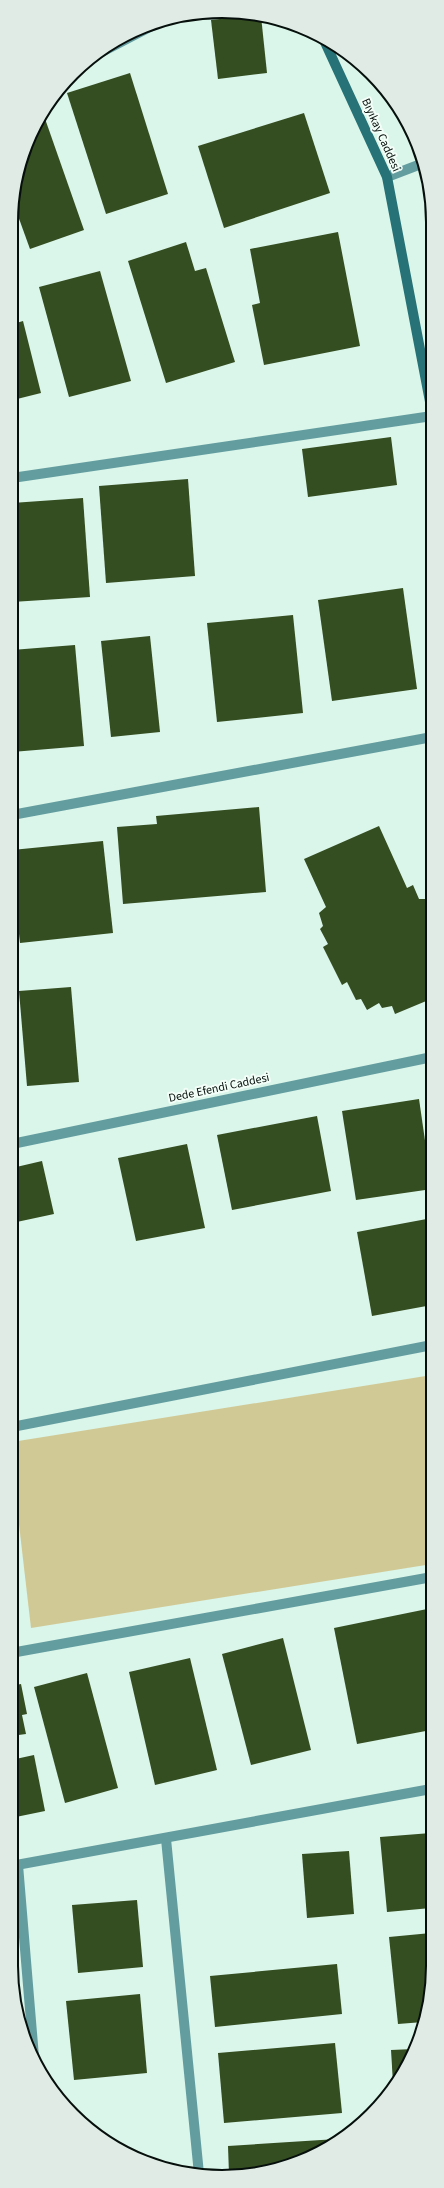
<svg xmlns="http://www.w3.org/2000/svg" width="444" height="2188" font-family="'Source Sans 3',sans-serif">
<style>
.green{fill:#d1c995}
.building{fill:#344d21}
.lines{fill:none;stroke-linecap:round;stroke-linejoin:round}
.street{stroke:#639da0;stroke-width:10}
.secondary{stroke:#267276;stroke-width:10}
.labels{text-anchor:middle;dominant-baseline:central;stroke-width:4;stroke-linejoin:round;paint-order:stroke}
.street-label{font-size:12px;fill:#060f0b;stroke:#f3fef9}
.rim{fill:none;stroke:#060f0b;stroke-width:2}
</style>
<rect width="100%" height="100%" fill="#daf5e9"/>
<path class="green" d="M432,1375v189l-401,64 -19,-164v-22z"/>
<g class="building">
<path d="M255,15l6,1 6,57 -49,6 -7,-59z"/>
<path d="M130,73l38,121 -62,20 -39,-121z"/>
<path d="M43,113l41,117 -54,19 -17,-47v-7l26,-78z"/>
<path d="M304,113l26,80 -106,35 -26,-82z"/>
<path d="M338,232l22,114 -96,19 -12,-60 8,-2 -10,-54z"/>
<path d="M186,242l9,29 11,-3 29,94 -69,21 -38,-122z"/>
<path d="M100,271l31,110 -62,16 -30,-110z"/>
<path d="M23,321l18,72 -28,7v-76z"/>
<path d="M391,437l6,48 -89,12 -6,-48z"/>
<path d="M188,479l7,97 -89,7 -7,-97z"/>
<path d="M83,498l7,99 -78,5v-99z"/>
<path d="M403,588l14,101 -85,12 -14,-101z"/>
<path d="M293,615l10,98 -86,9 -10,-99z"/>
<path d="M150,636l10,96 -49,5 -10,-96z"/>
<path d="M75,645l9,101 -72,6v-102z"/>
<path d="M259,807l7,85 -143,12 -6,-77 40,-3 -1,-8z"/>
<path d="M379,826l28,62 6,-3 6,14h7l6,13v76l-4,2 3,9 -36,15 -3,-8 -10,2 -3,-5 -12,7 -6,-11 -5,1 -9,-18 -5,3 -19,-38 5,-3 -8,-15 3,-3 -4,-13 7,-6 -22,-48z"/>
<path d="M103,841l10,92 -93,10 -8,-71v-22z"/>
<path d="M71,987l8,95 -52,4 -8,-95z"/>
<path d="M419,1099l13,90 -76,11 -14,-89z"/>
<path d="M317,1116l14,75 -99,19 -15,-75z"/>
<path d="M187,1144l18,84 -69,13 -18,-83z"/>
<path d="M42,1161l12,53 -42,9v-55z"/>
<path d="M432,1218v87l-60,11 -15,-84z"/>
<path d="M432,1608l-1,122 -74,14 -23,-116z"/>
<path d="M283,1638l28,112 -60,15 -29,-111z"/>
<path d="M190,1658l27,112 -62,15 -26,-113z"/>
<path d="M87,1673l31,115 -53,15 -31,-116z"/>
<path d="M21,1684l6,30 -5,1 4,19 -15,2v-50z"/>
<path d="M34,1755l11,56 -34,7v-58z"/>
<path d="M431,1833v75l-44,4 -7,-75z"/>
<path d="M349,1851l5,63 -47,4 -5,-64z"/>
<path d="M137,1900l6,67 -65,6 -6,-68z"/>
<path d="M431,1933v60l-8,29 -25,2 -9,-87z"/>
<path d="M337,1964l5,50 -127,13 -5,-51z"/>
<path d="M140,1994l7,79 -73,7 -8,-79z"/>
<path d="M335,2043l7,70 -118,10 -6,-70z"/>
<path d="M414,2049l-3,11 -18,23 -2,-33z"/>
<path d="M337,2139l-47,27 -61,8 -1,-28z"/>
</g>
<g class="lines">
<g class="street">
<path d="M90,58l77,-40"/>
<path d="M387,177l34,-13"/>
<path d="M12,478l420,-62"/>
<path d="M12,815l420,-78"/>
<path d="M12,1144l420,-87"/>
<path d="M12,1427l420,-82"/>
<path d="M11,1653l421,-76"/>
<path d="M166,1839l33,335"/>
<path d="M18,1865l16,192"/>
<path d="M11,1866l420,-77"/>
</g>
<path class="secondary" d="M323,38l64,139 45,235"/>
</g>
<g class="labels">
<g class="street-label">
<text transform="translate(381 135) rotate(66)">Bıyıkay Caddesi</text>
<text transform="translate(219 1088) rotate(-12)">Dede Efendi Caddesi</text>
</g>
</g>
<path d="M0 0H444V2188H0ZM222 18H222A204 204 0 0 1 426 222V1966A204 204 0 0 1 222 2170H222A204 204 0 0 1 18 1966V222A204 204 0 0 1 222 18Z" fill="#e0ebe6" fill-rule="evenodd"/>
<path class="rim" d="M222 18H222A204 204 0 0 1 426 222V1966A204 204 0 0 1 222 2170H222A204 204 0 0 1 18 1966V222A204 204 0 0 1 222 18Z"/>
</svg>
